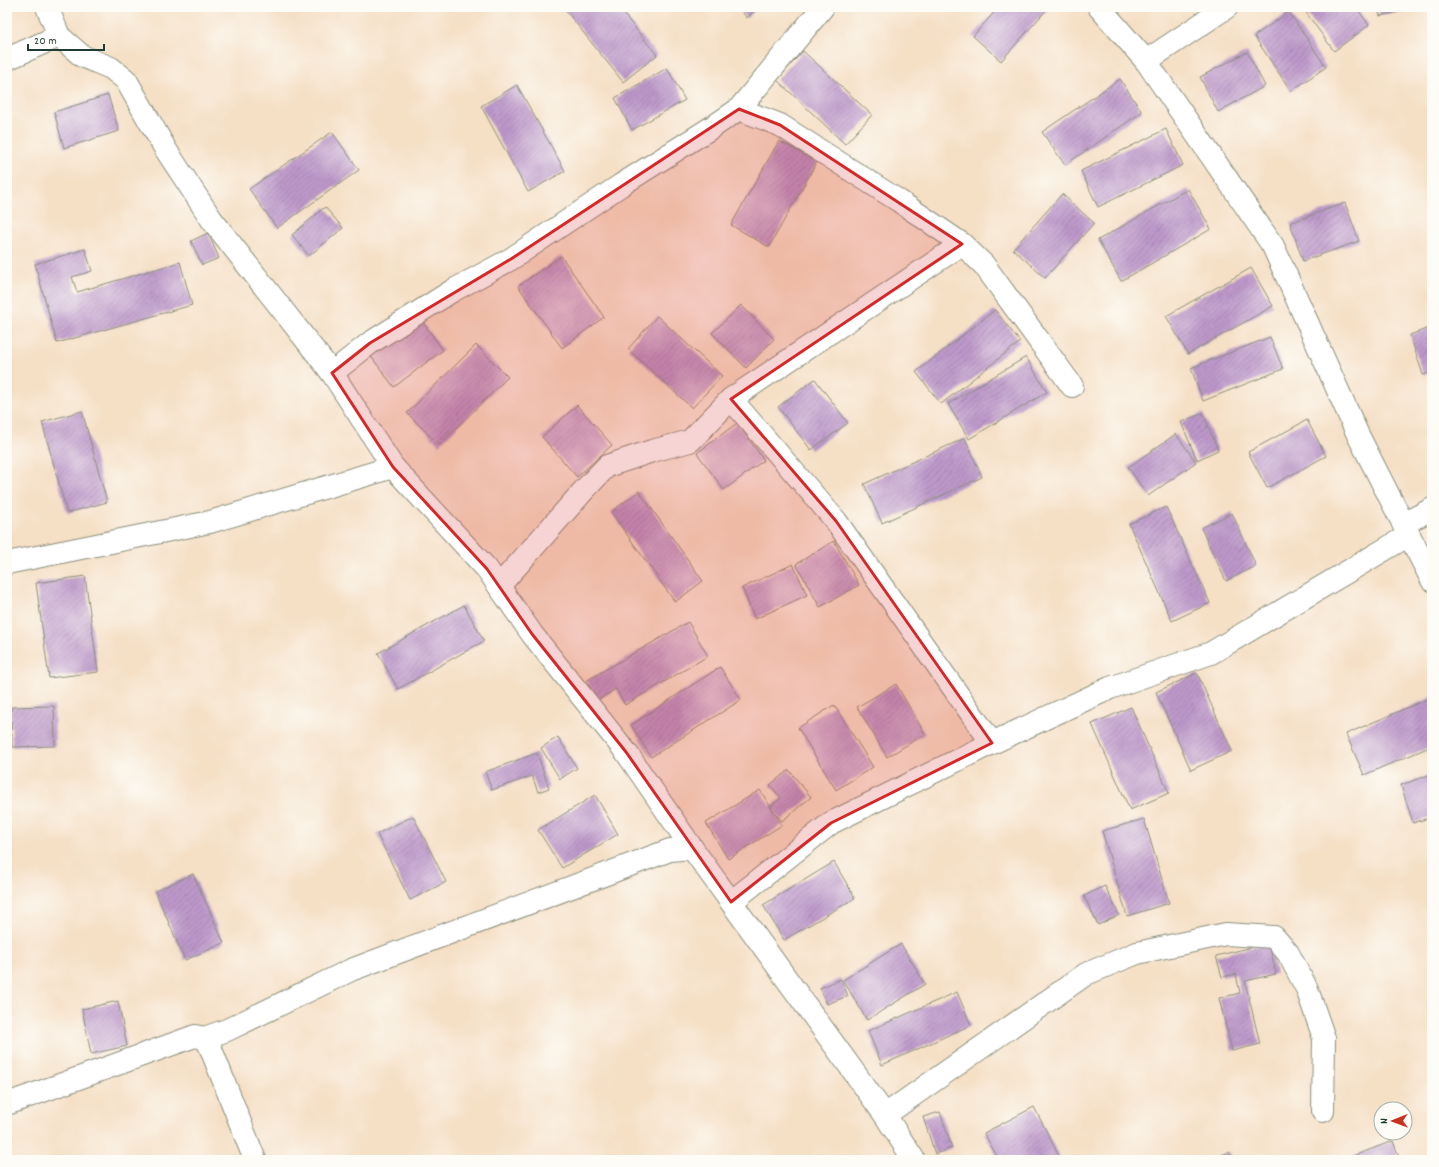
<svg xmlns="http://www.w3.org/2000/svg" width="1439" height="1167" font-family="Dekko,sans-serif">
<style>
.building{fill:url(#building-hatch)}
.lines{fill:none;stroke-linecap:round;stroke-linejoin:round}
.minor-casing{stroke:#8a8e7c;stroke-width:24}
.minor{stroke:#fff;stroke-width:22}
.marked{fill:#d62828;fill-opacity:0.2;stroke:#d62828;stroke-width:3;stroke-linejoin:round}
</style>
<defs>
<pattern id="building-hatch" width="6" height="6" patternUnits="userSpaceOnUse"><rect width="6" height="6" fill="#bd98ca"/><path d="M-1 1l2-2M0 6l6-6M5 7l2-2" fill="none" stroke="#997da5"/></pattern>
</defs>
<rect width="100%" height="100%" fill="#fdfcf7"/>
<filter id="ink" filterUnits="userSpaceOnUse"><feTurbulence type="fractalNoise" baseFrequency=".025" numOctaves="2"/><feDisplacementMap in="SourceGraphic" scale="8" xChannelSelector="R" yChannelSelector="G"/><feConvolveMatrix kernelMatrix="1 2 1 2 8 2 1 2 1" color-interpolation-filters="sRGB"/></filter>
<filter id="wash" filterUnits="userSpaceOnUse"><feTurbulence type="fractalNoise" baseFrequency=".012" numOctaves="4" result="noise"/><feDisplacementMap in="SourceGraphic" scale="16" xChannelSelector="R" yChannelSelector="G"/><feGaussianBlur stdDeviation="0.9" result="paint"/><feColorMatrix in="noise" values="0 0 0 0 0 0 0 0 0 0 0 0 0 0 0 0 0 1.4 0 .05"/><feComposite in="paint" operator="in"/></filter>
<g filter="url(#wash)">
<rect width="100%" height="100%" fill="#f5dfc5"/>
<g id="blocks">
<g class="building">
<path d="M563,7h55l39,48 -34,27z"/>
<path d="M738,7h21l-12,11z"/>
<path d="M999,7h50l-48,54 -28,-25z"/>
<path d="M1302,7h54l13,18 -35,26z"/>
<path d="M1378,7h33l1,2 -32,7z"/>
<path d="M1289,12l37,55 -35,24 -37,-55z"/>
<path d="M803,51l69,64 -27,29 -68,-64z"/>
<path d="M1247,52l18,34 -47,26 -18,-35z"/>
<path d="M667,68l18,32 -53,30 -17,-32z"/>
<path d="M1120,79l22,33 -77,53 -23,-33z"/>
<path d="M517,85l48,86 -37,21 -47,-86z"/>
<path d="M108,95l11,36 -55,17 -10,-36z"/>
<path d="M1166,129l17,36 -85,42 -17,-36z"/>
<path d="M332,132l27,38 -82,58 -28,-39z"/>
<path d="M779,141l38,21 -48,85 -38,-22z"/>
<path d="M1188,189l23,40 -90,52 -23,-41z"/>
<path d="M1062,194l32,29 -49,55 -32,-29z"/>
<path d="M1345,203l14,38 -56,20 -13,-38z"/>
<path d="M325,207l18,21 -34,28 -17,-21z"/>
<path d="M208,233l11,25 -17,7 -11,-24z"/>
<path d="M85,249l7,22 -20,6 5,15 103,-30 12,43 -135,38 -22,-79z"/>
<path d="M561,256l43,61 -42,31 -44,-62z"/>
<path d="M1251,268l22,38 -85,48 -22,-38z"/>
<path d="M741,305l33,34 -28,29 -34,-35z"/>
<path d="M995,310l25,32 -79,62 -25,-32z"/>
<path d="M657,316l65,60 -30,32 -64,-59z"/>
<path d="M420,318l23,32 -49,37 -24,-32z"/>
<path d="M1432,327v45l-9,3 -13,-40z"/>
<path d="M1270,337l13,32 -80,32 -12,-33z"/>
<path d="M476,345l32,32 -69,68 -32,-32z"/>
<path d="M1026,357l21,35 -78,47 -21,-35z"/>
<path d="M815,379l33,44 -37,27 -33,-43z"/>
<path d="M577,405l35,40 -35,32 -35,-40z"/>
<path d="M82,411l25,91 -40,11 -25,-91z"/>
<path d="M1203,413l15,37 -21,10 -16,-38z"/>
<path d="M1307,420l19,36 -59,32 -19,-36z"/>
<path d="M737,423l27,37 -40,30 -27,-37z"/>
<path d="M1176,434l20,28 -48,34 -20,-29z"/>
<path d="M965,438l17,39 -100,46 -18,-39z"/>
<path d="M639,491l64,90 -28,21 -64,-90z"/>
<path d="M1166,507l44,96 -38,18 -43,-97z"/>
<path d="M1232,513l24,53 -30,15 -25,-53z"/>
<path d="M834,541l25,44 -39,22 -24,-43z"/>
<path d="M793,564l14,31 -52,24 -13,-31z"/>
<path d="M85,576l13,96 -49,6 -13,-95z"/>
<path d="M464,605l20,36 -86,48 -20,-36z"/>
<path d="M688,622l20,34 -83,49 -9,-16 -18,11 -12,-19z"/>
<path d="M720,667l21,33 -90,57 -20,-32z"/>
<path d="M1197,673l35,78 -41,19 -35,-78z"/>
<path d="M896,684l29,50 -38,23 -30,-50z"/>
<path d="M1432,697v49l-68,29 -18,-41z"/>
<path d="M834,705l39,62 -37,23 -38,-62z"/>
<path d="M54,706l1,40 -43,1 -1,-40z"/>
<path d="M1131,707l38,86 -39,17 -38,-86z"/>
<path d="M558,737l19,31 -17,11 -19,-31z"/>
<path d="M537,753l12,35 -11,4 -6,-16 -40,14 -7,-18z"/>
<path d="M789,770l22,27 -29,24 -12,-14 11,-9 -11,-13z"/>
<path d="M1432,774v43l-19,6 -12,-38z"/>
<path d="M760,790l22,35 -54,34 -22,-36z"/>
<path d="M595,795l23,39 -56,34 -24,-38z"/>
<path d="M413,816l33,66 -36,18 -33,-66z"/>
<path d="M1144,819l25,84 -42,13 -25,-85z"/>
<path d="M834,862l21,36 -71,42 -21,-35z"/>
<path d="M193,874l31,69 -39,17 -30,-69z"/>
<path d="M1105,886l14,29 -21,10 -14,-29z"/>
<path d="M1269,943l7,31 -31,7 15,63 -28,7 -13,-53 21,-5 -4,-19 -14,3 -6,-21z"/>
<path d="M901,944l24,40 -58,36 -24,-40z"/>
<path d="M841,979l7,17 -21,8 -7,-16z"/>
<path d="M957,992l14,33 -89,40 -14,-34z"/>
<path d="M118,1001l9,45 -36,8 -9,-45z"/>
<path d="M1034,1107l26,51 -4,2h-57l-15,-27z"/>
<path d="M940,1112l12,36 -17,6 -12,-37z"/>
<path d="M1393,1141l7,19h-46l-1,-4z"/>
<path d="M1229,1152l3,8h-22z"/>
</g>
</g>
</g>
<g filter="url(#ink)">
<use href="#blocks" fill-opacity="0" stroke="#8a8e7c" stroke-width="1"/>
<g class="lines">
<defs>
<g id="minor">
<path d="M47,7l12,29 23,20 29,12 15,12 40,70 46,70 120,153 61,94 94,102 45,65 94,118 66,96 193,267 29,45"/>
<path d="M1099,7l47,54 127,185 85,189 74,145"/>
<path d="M7,59l52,-23"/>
<path d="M1146,61l81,-54"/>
<path d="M739,109l41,16 119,76 63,43 22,21 88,121"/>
<path d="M332,373l38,-30 82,-52 59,-32 110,-74 96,-61 22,-15 84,-102"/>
<path d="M731,399l105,122 156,222"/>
<path d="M1403,524l29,-15"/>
<path d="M7,563l203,-41 183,-55"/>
<path d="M499,586l86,-97 22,-23 45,-15 38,-10 41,-42 231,-155"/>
<path d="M731,902l100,-79 161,-80 118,-55 101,-35 198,-118"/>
<path d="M204,1038l23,-8 124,-60 319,-120 22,-2"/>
<path d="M7,1104l188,-68 9,2 5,6 46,116"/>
<path d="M885,1115l201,-141 51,-21 89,-19 48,3 14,16 19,36 17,49 -1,73"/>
</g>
</defs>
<use href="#minor" class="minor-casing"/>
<use href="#minor" class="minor"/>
</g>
</g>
<path class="marked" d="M739,109l41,16 182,119 -231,155 105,122 156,222 -161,80 -100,79 -105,-150 -94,-118 -45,-65 -94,-102 -61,-94 38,-30 141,-84z"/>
<rect width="1439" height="1167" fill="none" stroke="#fdfcf7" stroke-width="24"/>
<g transform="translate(1393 1121) rotate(269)"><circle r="19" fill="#fdfcf7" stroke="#a4b0a9"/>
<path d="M0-3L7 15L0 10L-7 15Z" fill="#c8321e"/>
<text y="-6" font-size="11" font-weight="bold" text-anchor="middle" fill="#1f3d34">N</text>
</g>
<path d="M28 44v6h76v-6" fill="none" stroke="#1f3d34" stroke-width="2"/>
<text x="34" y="44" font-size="12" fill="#1f3d34" stroke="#fdfcf7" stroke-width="3" paint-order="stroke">20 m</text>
</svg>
